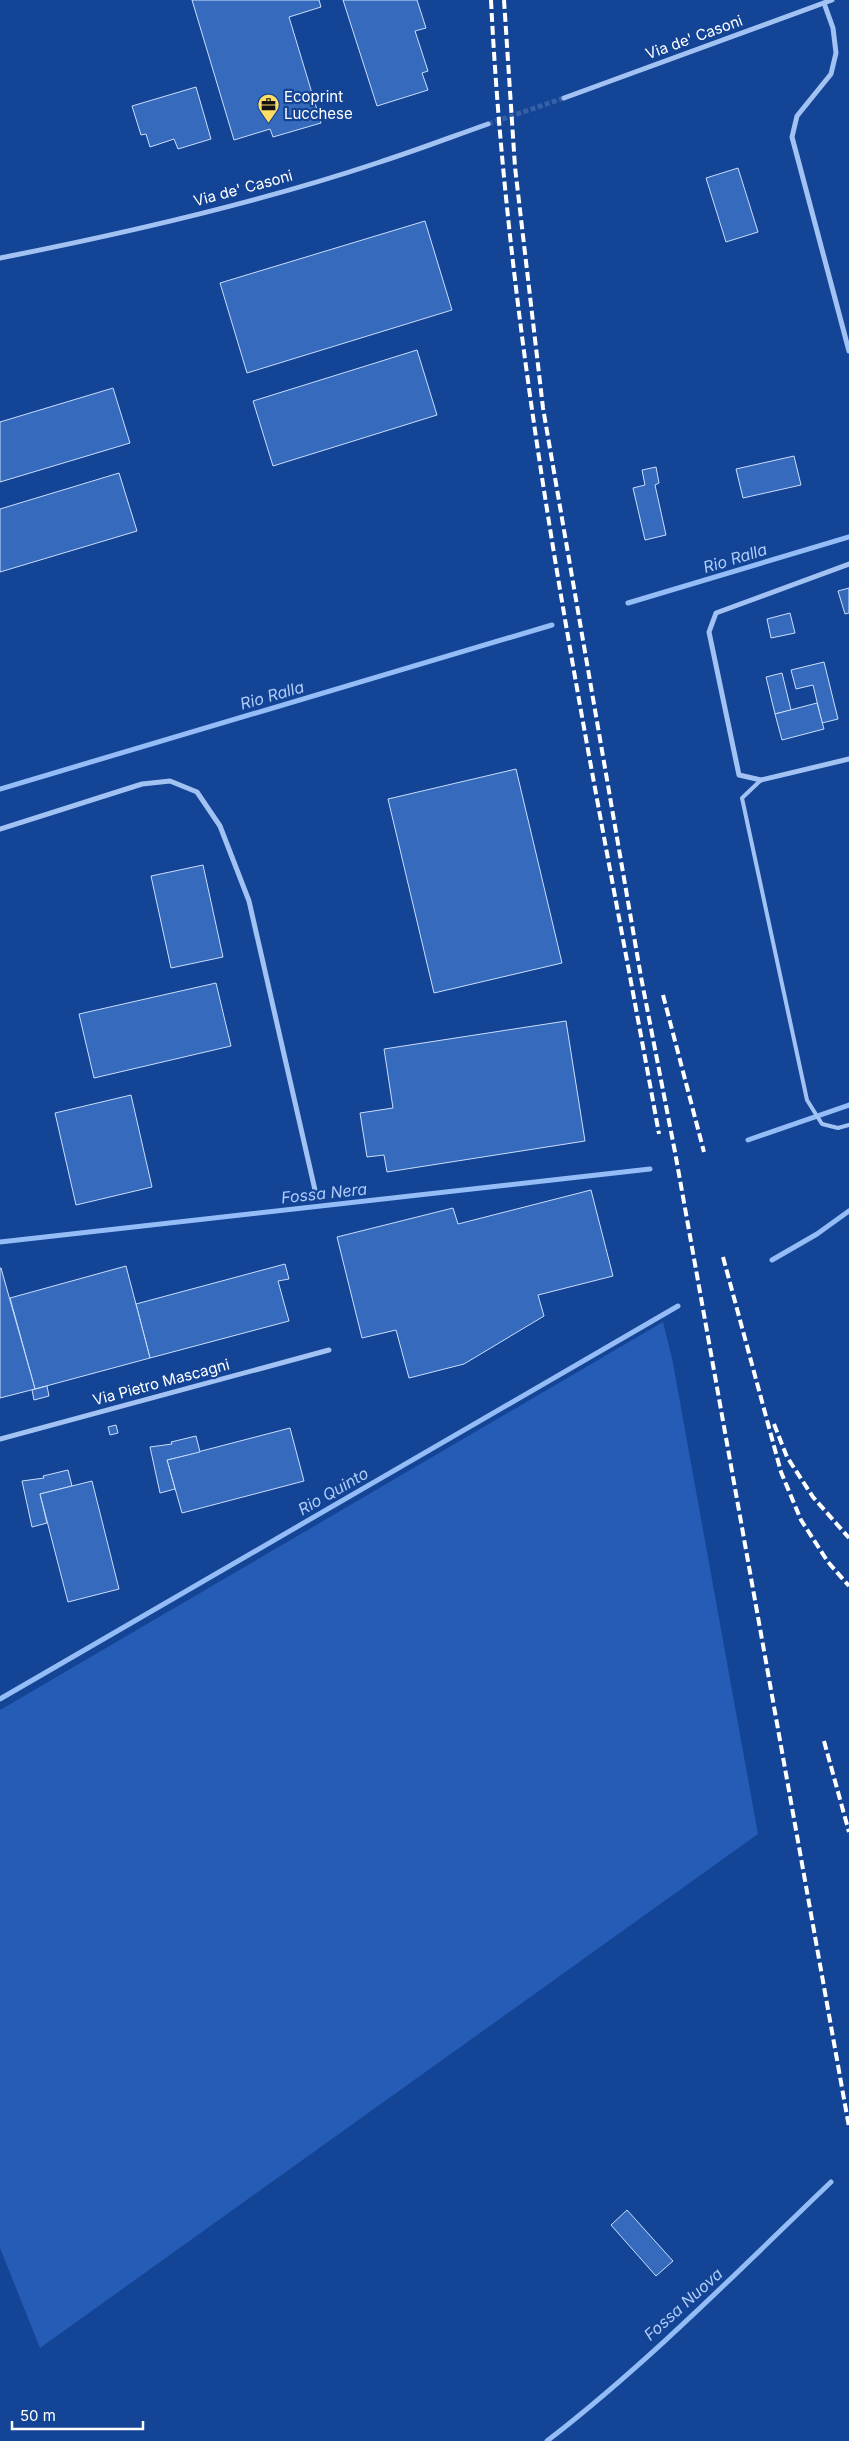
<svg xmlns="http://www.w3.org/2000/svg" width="849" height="2441" font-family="Inter,sans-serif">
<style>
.green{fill:#255cb5}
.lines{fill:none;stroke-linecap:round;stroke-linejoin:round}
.stream{stroke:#94bcf6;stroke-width:5}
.building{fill:#366abc;stroke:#cadefd}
.minor-tunnel{stroke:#3660a5;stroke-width:5;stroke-dasharray:5 2.5;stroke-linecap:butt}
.service{stroke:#a2c2f3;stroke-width:4}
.minor{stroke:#a2c2f3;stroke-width:5}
.rail{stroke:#fff;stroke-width:4;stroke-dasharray:9 4;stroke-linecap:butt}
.labels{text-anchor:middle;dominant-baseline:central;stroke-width:4.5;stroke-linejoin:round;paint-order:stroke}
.street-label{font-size:15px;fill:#fff;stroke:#134495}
.poi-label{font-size:15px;fill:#fff;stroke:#134495;text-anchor:start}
.water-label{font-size:16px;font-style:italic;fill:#afccf9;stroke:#134495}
</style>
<rect width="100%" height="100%" fill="#134495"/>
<path class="green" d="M663,1322l9,36 86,476 -718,514 -40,-100v-538z"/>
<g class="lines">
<g class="stream">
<path d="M628,603l221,-66"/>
<path d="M0,789l552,-164"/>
<path d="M748,1140l101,-35"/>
<path d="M0,1242l650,-73"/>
<path d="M772,1260l45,-26 32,-23"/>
<path d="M0,1699l678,-393"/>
<path d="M547,2441c101,-78 192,-171 284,-259"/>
</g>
</g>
<g class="building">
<path d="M192,0h127l2,7 -32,10 32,106 -48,14 -3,-8 -36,11z"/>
<path d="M343,0h74l9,28 -11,3 13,40 -6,2 6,17 -51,16z"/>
<path d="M196,87l15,52 -33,10 -4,-10 -24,8 -4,-13 -5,1 -9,-29z"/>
<path d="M738,168l20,64 -32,10 -20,-64z"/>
<path d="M425,221l27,89 -205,63 -27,-90z"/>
<path d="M417,350l20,65 -164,51 -20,-65z"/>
<path d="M113,388l17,55 -130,39v-60z"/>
<path d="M794,456l7,29 -58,13 -7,-29z"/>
<path d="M656,467l3,16 -4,2 11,50 -21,5 -12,-52 12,-3 -3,-15z"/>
<path d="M119,473l18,58 -137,41v-63z"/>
<path d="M849,588v25l-4,1 -7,-23z"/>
<path d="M790,613l5,20 -24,5 -4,-19z"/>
<path d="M824,662l14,57 -16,4 -9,-38 -17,4 -5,-19z"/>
<path d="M782,673l9,37 -16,4 -9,-37z"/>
<path d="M817,703l7,26 -42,11 -7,-26z"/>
<path d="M516,769l46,194 -128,30 -46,-194z"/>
<path d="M203,865l20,92 -52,11 -20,-92z"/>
<path d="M216,983l15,63 -137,32 -15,-64z"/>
<path d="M566,1021l19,120 -198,31 -3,-17 -17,2 -7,-44 33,-5 -9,-59z"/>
<path d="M131,1095l21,92 -76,18 -21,-92z"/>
<path d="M591,1190l22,86 -75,19 6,21 -80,48 -55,14 -13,-48 -34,8 -25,-101 116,-29 5,16z"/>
<path d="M285,1264l4,15 -11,2 11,40 -139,37 -14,-54z"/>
<path d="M126,1266l24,92 -115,31 -25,-91z"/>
<path d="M1,1268l34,121 -35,9v-130z"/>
<path d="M47,1386l2,10 -15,4 -2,-10z"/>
<path d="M116,1425l2,8 -8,2 -2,-8z"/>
<path d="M290,1428l14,53 -122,32 -15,-53z"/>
<path d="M196,1436l4,16 -33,8 8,29 -15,4 -10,-46 22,-3 -1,-2z"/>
<path d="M68,1470l4,16 -32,8 7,29 -15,4 -10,-46 22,-3 -1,-2z"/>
<path d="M92,1481l27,108 -51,13 -28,-108z"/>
<path d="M627,2210l46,51 -17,15 -45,-51z"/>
</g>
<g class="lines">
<path class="minor-tunnel" d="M488,124l76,-26"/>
<path class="service" d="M761,780l-19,18 65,302 15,24 16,4 11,-3"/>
<g class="minor">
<path d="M824,3l9,25 3,25 -5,21 -34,42 -5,21 57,214"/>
<path d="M564,98l268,-98"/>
<path d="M0,258c127,-25 254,-54 377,-95 38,-12 74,-26 111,-39"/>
<path d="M849,564l-133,49 -7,19 30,143 22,5 88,-21"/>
<path d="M0,829l142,-45 28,-3 27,11 23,34 29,75 66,289"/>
<path d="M0,1439l329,-89"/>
</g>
<g class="rail">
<path d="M491,0c19,382 100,758 168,1134"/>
<path d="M504,0l11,167 28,241 98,569 34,175 174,975"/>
<path d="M663,995l41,157"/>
<path d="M723,1257l58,215 20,48 27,42 21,24"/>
<path d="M774,1424l13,33 26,40 36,41"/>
<path d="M824,1741l25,91"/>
</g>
</g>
<defs>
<symbol id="office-pin" viewBox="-11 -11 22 30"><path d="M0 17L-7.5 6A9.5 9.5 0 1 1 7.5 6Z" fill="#ffdc64" stroke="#134495"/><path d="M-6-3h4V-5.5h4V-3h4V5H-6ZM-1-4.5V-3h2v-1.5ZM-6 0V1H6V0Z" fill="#111"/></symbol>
</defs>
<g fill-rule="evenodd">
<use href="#office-pin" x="256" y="92" width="25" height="34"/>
</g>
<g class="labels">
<g class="street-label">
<text transform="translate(694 37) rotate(-20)">Via de' Casoni</text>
<text transform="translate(243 188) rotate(-15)">Via de' Casoni</text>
<text transform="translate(161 1382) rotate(-15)">Via Pietro Mascagni</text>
</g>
<g class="poi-label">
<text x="284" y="96">Ecoprint<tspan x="284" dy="17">Lucchese</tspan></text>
</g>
<g class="water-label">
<text transform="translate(735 558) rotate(-17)">Rio Ralla</text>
<text transform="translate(272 695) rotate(-16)">Rio Ralla</text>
<text transform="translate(324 1193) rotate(-6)">Fossa Nera</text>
<text transform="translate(333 1491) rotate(-30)">Rio Quinto</text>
<text transform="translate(683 2304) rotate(-42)">Fossa Nuova</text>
</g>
</g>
<path d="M12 2421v8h131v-8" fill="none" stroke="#ffffff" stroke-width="2.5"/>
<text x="20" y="2421" font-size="15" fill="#ffffff" stroke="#134495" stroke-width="4" paint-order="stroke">50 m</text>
</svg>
